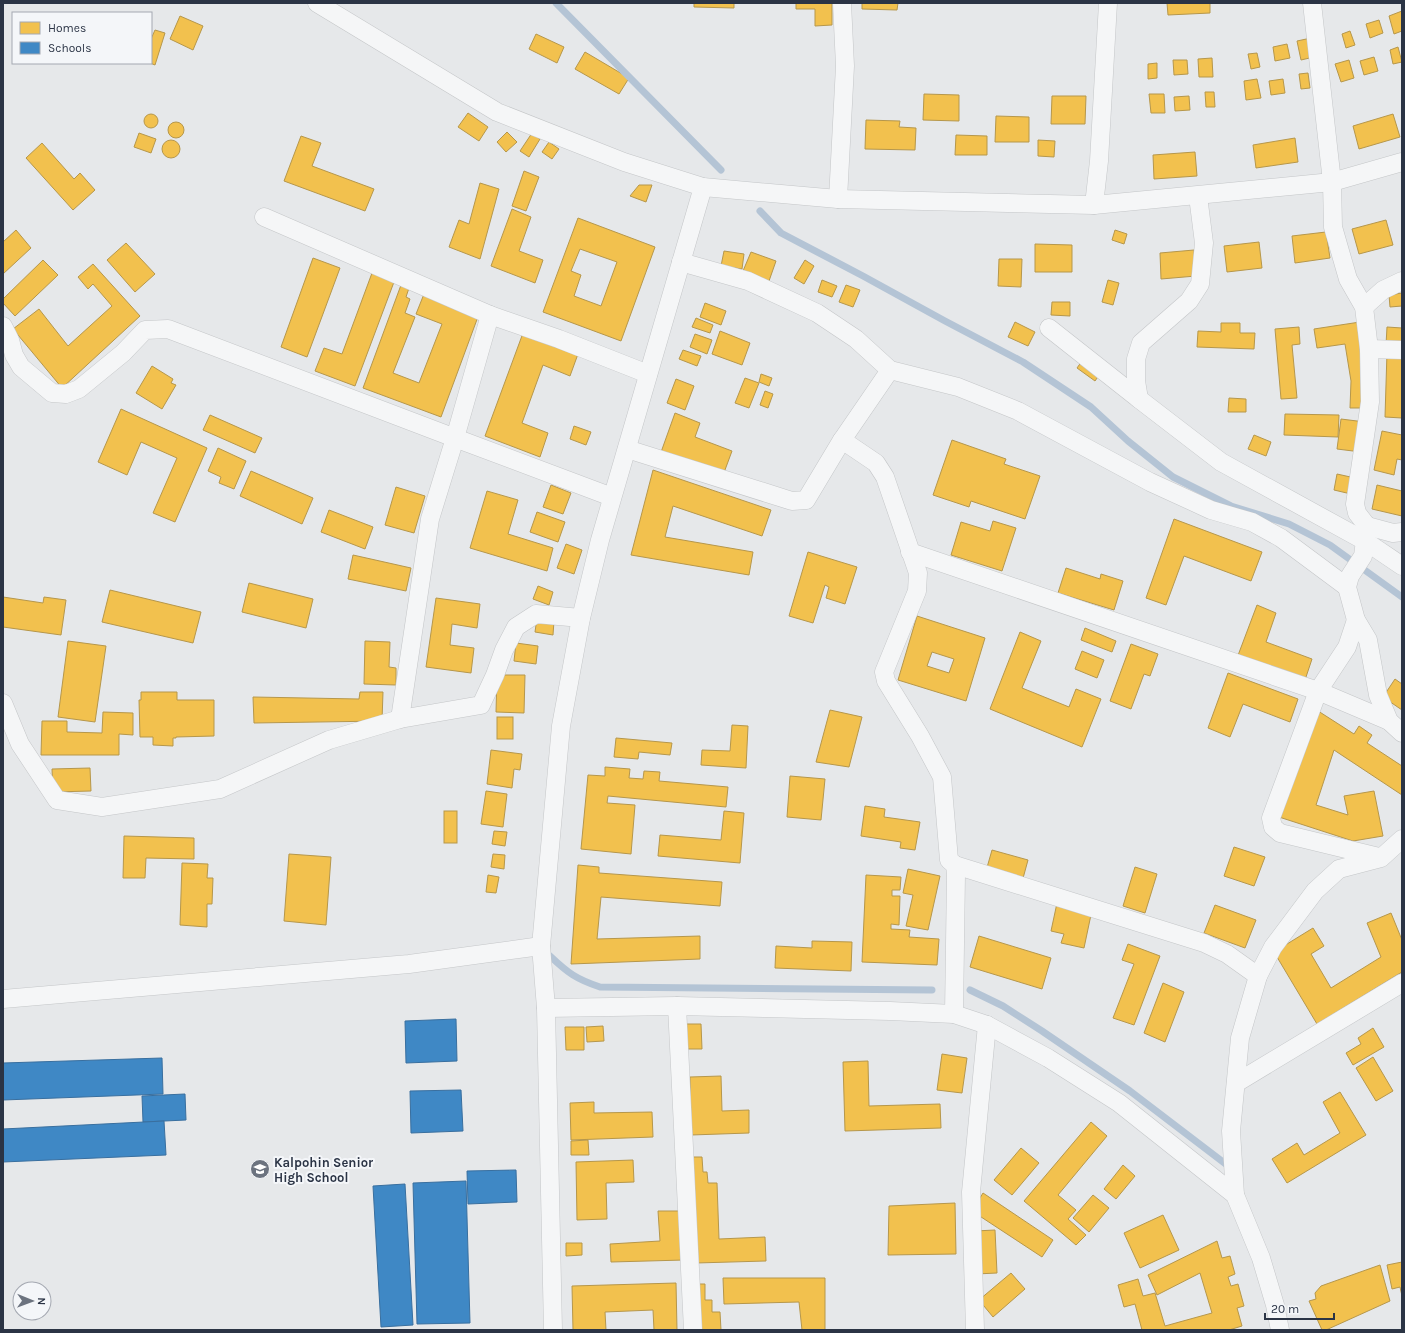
<svg xmlns="http://www.w3.org/2000/svg" width="1405" height="1333" font-family="Karla,sans-serif">
<style>
.homes{fill:#f2c14e;stroke:#b6974b;fill-rule:evenodd}
.schools{fill:#3f88c5;stroke:#396f9f}
.lines{fill:none;stroke-linecap:round;stroke-linejoin:round}
.stream{stroke:#b4c4d5;stroke-width:7}
.street-casing{stroke:#c4c6c8;stroke-width:19}
.street{stroke:#f5f6f7;stroke-width:18}
.labels{text-anchor:middle;dominant-baseline:central;stroke-width:4;stroke-linejoin:round;paint-order:stroke}
.poi-label{font-size:13px;font-weight:bold;fill:#2b3445;stroke:#f4f6f9;text-anchor:start}
</style>
<rect width="100%" height="100%" fill="#e6e8ea"/>
<g class="homes">
<path d="M694,3h40v5l-40,-1z"/>
<path d="M796,3h36v22l-17,1v-17h-19z"/>
<path d="M862,3h36l-1,7 -35,-1z"/>
<path d="M1167,3h43v10l-42,2z"/>
<path d="M1402,11v20l-8,3 -5,-18z"/>
<path d="M180,16l23,10 -10,24 -23,-11z"/>
<path d="M1379,20l4,13 -13,5 -4,-14z"/>
<path d="M155,30l10,3 -10,32 -5,-2 1,-24z"/>
<path d="M1350,31l5,14 -9,3 -4,-14z"/>
<path d="M536,34l28,13 -7,16 -28,-14z"/>
<path d="M1311,38l3,19 -13,3 -4,-19z"/>
<path d="M1287,44l3,14 -15,3 -2,-14z"/>
<path d="M1398,47l4,15 -9,2 -3,-14z"/>
<path d="M585,52l44,26 -10,16 -44,-25z"/>
<path d="M1257,53l3,14 -9,2 -3,-15z"/>
<path d="M1374,57l4,14 -14,4 -4,-14z"/>
<path d="M1212,58l1,19h-14l-1,-18z"/>
<path d="M1173,60h14l1,14 -14,1z"/>
<path d="M1349,60l5,18 -13,4 -6,-18z"/>
<path d="M1157,63v15l-9,1v-15z"/>
<path d="M1308,73l2,15 -9,1 -2,-15z"/>
<path d="M1257,79l4,19 -15,2 -2,-19z"/>
<path d="M1283,79l2,14 -14,2 -2,-14z"/>
<path d="M1205,92h9l1,15h-9z"/>
<path d="M924,94l35,1v26l-36,-1z"/>
<path d="M1149,94h15l1,19h-14z"/>
<path d="M1052,96h34l-1,28h-34z"/>
<path d="M1189,96l1,14 -15,1 -1,-14z"/>
<path d="M468,113l20,14 -9,14 -21,-14z"/>
<path d="M1393,114l7,23 -41,12 -6,-23z"/>
<circle cx="151" cy="121" r="7"/>
<path d="M996,116l33,1v25h-34z"/>
<path d="M866,120l34,1 -1,6 17,1 -1,22 -50,-1z"/>
<circle cx="176" cy="130" r="8"/>
<path d="M507,132l10,10 -11,10 -9,-10z"/>
<path d="M139,133l17,6 -5,14 -17,-6z"/>
<path d="M532,133l8,6 -11,18 -9,-6z"/>
<path d="M956,135l31,1v19h-32z"/>
<path d="M301,136l20,7 -9,23 62,23 -9,22 -81,-30z"/>
<path d="M1295,138l3,24 -42,6 -3,-23z"/>
<path d="M1038,140l17,1 -1,16 -16,-1z"/>
<circle cx="171" cy="149" r="9"/>
<path d="M549,142l10,7 -7,10 -10,-7z"/>
<path d="M42,143l32,36 6,-6 15,17 -22,20 -47,-52z"/>
<path d="M1195,152l2,24 -43,3 -1,-24z"/>
<path d="M524,171l15,6 -13,34 -14,-5z"/>
<path d="M480,183l19,6 -19,70 -31,-12 10,-27 10,4z"/>
<path d="M639,185h13l-6,17 -16,-6z"/>
<path d="M512,209l19,8 -12,34 24,9 -8,23 -44,-17z"/>
<path d="M578,218l77,29 -34,94 -78,-29zM580,249l37,13 -16,44 -27,-10 7,-21 -10,-4z"/>
<path d="M1386,220l7,25 -34,9 -7,-25z"/>
<path d="M16,230l15,18 -28,26v-32z"/>
<path d="M1115,230l12,4 -3,10 -12,-4z"/>
<path d="M1326,232l4,26 -35,5 -3,-27z"/>
<path d="M1259,242l3,26 -35,4 -3,-26z"/>
<path d="M126,243l29,31 -20,18 -28,-32z"/>
<path d="M1035,244l37,1v27h-37z"/>
<path d="M1194,250l2,26 -35,3 -1,-26z"/>
<path d="M724,251l20,3 -2,15 -21,-3z"/>
<path d="M751,252l25,9 -7,20 -26,-10z"/>
<path d="M313,258l27,10 -33,89 -26,-10z"/>
<path d="M999,259h23l-1,28 -23,-1z"/>
<path d="M43,260l15,15 -43,41 -12,-13v-4z"/>
<path d="M805,260l9,6 -10,18 -10,-6z"/>
<path d="M93,264l47,52 -78,72 -49,-59 26,-20 29,37 44,-40 -19,-22 -5,5 -10,-12z"/>
<path d="M372,273l22,9 -39,104 -40,-15 9,-23 18,6z"/>
<path d="M822,280l15,6 -5,11 -14,-5z"/>
<path d="M1108,280l11,3 -6,22 -11,-3z"/>
<path d="M401,285l8,3 -3,9 4,2 -5,14 10,4 -22,56 26,10 23,-59 -26,-10 8,-20 55,20 -38,103 -78,-29z"/>
<path d="M846,285l14,5 -7,17 -14,-5z"/>
<path d="M1402,293v13l-12,1 -1,-12z"/>
<path d="M1052,302h18v14l-19,-1z"/>
<path d="M705,303l21,8 -5,14 -21,-8z"/>
<path d="M696,318l17,7 -3,8 -18,-6z"/>
<path d="M1015,322l20,10 -7,14 -20,-9z"/>
<path d="M1360,322l7,86h-17l1,-27 -6,-37 -28,4 -3,-19z"/>
<path d="M1221,323h19v10h15l-1,16 -57,-2 1,-16 23,1z"/>
<path d="M1299,327l1,17 -8,1 5,53 -16,1 -6,-70z"/>
<path d="M1387,327l15,1v17h-16z"/>
<path d="M720,331l30,12 -8,22 -30,-11z"/>
<path d="M523,333l55,21 -8,22 -27,-11 -21,58 26,10 -8,24 -55,-21z"/>
<path d="M695,334l17,6 -5,14 -17,-7z"/>
<path d="M683,350l18,6 -4,10 -18,-7z"/>
<path d="M1387,352h15v66l-17,-1z"/>
<path d="M1084,358l18,13 -7,10 -18,-13z"/>
<path d="M152,366l21,13 -2,4 5,2 -14,24 -26,-16z"/>
<path d="M761,374l11,4 -3,8 -10,-4z"/>
<path d="M745,378l14,5 -10,25 -14,-5z"/>
<path d="M676,379l18,7 -9,24 -18,-7z"/>
<path d="M765,391l8,3 -5,14 -8,-3z"/>
<path d="M1229,398l17,1v13h-18z"/>
<path d="M121,409l86,39 -32,74 -22,-9 24,-55 -36,-16 -14,33 -29,-13z"/>
<path d="M675,413l25,10 -5,14 37,14 -10,27 -62,-23z"/>
<path d="M1285,414l54,1 -1,22 -54,-2z"/>
<path d="M210,415l52,23 -7,15 -52,-23z"/>
<path d="M1341,419l24,3 -4,30 -24,-3z"/>
<path d="M574,426l17,6 -5,13 -16,-6z"/>
<path d="M1382,431l20,4v25l-5,-1 -3,16 -20,-5z"/>
<path d="M1254,435l17,7 -5,14 -18,-7z"/>
<path d="M952,440l54,19 -2,5 36,12 -15,43 -54,-18 -2,6 -36,-12z"/>
<path d="M218,448l28,13 -12,28 -15,-6 2,-6 -13,-6z"/>
<path d="M653,470l118,40 -9,26 -89,-30 -8,31 88,15 -4,23 -118,-20z"/>
<path d="M251,471l62,27 -11,26 -62,-28z"/>
<path d="M1337,474l18,4 -4,16 -17,-4z"/>
<path d="M551,485l20,8 -8,21 -20,-7z"/>
<path d="M1377,485l25,6v25l-30,-7z"/>
<path d="M396,487l29,9 -11,37 -29,-8z"/>
<path d="M487,491l31,9 -10,34 45,14 -6,23 -77,-23z"/>
<path d="M329,510l44,17 -8,22 -44,-17z"/>
<path d="M537,512l28,10 -7,20 -28,-10z"/>
<path d="M1174,519l88,33 -11,29 -67,-25 -18,49 -20,-7z"/>
<path d="M993,521l23,7 -14,43 -51,-16 10,-33 29,9z"/>
<path d="M566,544l16,6 -8,24 -17,-6z"/>
<path d="M808,552l49,15 -12,37 -19,-6 3,-11 -4,-2 -12,38 -24,-7z"/>
<path d="M353,555l58,13 -5,23 -58,-12z"/>
<path d="M1066,568l34,11 1,-5 22,7 -9,29 -56,-17z"/>
<path d="M249,583l64,16 -7,29 -64,-16z"/>
<path d="M538,586l15,6 -4,13 -16,-6z"/>
<path d="M110,590l91,22 -8,31 -91,-21z"/>
<path d="M3,597l40,6 1,-6 22,3 -5,35 -58,-8z"/>
<path d="M436,598l44,6 -3,24 -25,-4 -2,21 24,3 -3,25 -45,-6z"/>
<path d="M1257,605l19,8 -10,29 46,17 -8,24 -67,-25z"/>
<path d="M917,616l68,22 -19,63 -68,-21zM932,652l22,7 -5,14 -22,-7z"/>
<path d="M537,618l17,3 -1,14 -18,-3z"/>
<path d="M1085,628l31,13 -4,11 -31,-12z"/>
<path d="M1020,632l21,9 -19,47 47,19 7,-18 25,10 -19,48 -92,-38z"/>
<path d="M68,641l38,5 -11,76 -37,-5z"/>
<path d="M365,641l25,1 -1,25 7,1v17l-32,-1z"/>
<path d="M516,643l22,3 -2,18 -22,-3z"/>
<path d="M1131,644l27,10 -8,22 -6,-2 -13,35 -21,-8z"/>
<path d="M1082,651l22,9 -7,18 -22,-9z"/>
<path d="M1228,673l70,26 -8,23 -47,-18 -13,33 -22,-9z"/>
<path d="M497,675h28l-1,38 -28,-1z"/>
<path d="M1395,679l7,5v26l-19,-13z"/>
<path d="M141,692h36v8h37v36l-38,1v1h-3v8l-20,-1v-8h-13l-1,-37h2z"/>
<path d="M360,692h23l-1,29 -128,2 -1,-26 106,2z"/>
<path d="M1315,709l39,25 5,-8 13,9 -5,8 35,23v29l-68,-45 -18,55 32,10 -4,-19 30,-5 9,45 -30,5 -74,-24z"/>
<path d="M830,710l32,7 -13,50 -33,-5z"/>
<path d="M103,712l30,1v22l-14,-1v21h-78l1,-34h25v11l35,1z"/>
<rect x="497" y="717" width="16" height="22"/>
<path d="M732,725l16,1 -2,42 -45,-3 1,-15 28,1z"/>
<path d="M616,738l56,5 -2,12 -31,-3 -1,7 -24,-2z"/>
<path d="M491,750l31,4 -2,16 -6,-1 -2,19 -25,-4z"/>
<path d="M605,767l25,2 -1,9 14,1 1,-8 16,1 -1,9 69,6 -2,20 -118,-11 -1,7 28,2 -4,49 -50,-5 7,-74 17,1z"/>
<path d="M90,768l1,23 -38,1 -1,-23z"/>
<path d="M790,776l35,3 -4,41 -34,-3z"/>
<path d="M486,791l21,3 -4,33 -22,-3z"/>
<path d="M865,806l20,3 -1,8 36,5 -5,28 -15,-2 1,-6 -40,-6z"/>
<rect x="444" y="811" width="13" height="32"/>
<path d="M724,811l20,2 -4,50 -82,-7 2,-21 61,5z"/>
<path d="M494,831l13,1 -2,14 -13,-2z"/>
<path d="M124,836l70,2v21l-48,-1 -1,20h-22z"/>
<path d="M1234,847l31,10 -11,29 -30,-10z"/>
<path d="M992,850l36,10 -6,22 -36,-11z"/>
<path d="M289,854l42,3 -5,68 -42,-4z"/>
<path d="M493,854l12,1 -1,14 -13,-2z"/>
<path d="M182,863l26,1 -1,14h6l-1,26h-5v23l-27,-2z"/>
<path d="M578,865l21,2v6l123,9 -2,24 -119,-9 -4,42 103,-3v23l-129,5z"/>
<path d="M1135,867l22,7 -12,39 -22,-7z"/>
<path d="M908,869l32,7 -12,54 -22,-4 7,-31 -10,-2z"/>
<path d="M488,875l11,2 -3,16 -10,-1z"/>
<path d="M866,875l35,2 -1,13h-8v6h8l-1,29 -8,-1v5l19,1 -1,7 30,2 -2,26 -75,-3z"/>
<path d="M1057,903l35,7 -8,38 -23,-5 3,-9 -13,-3z"/>
<path d="M1215,905l41,15 -11,28 -41,-15z"/>
<path d="M1391,913l11,27v32l-85,52 -43,-72 39,-24 11,18 -13,8 20,34 50,-31 -14,-34z"/>
<path d="M979,936l72,22 -9,31 -72,-22z"/>
<path d="M812,941l40,1 -1,29 -76,-3 1,-22 36,2z"/>
<path d="M1128,944l32,12 -26,69 -21,-7 21,-54 -12,-4z"/>
<path d="M1163,983l21,9 -19,50 -21,-9z"/>
<path d="M681,1024h20l1,25h-20z"/>
<path d="M603,1026l1,15 -17,1 -1,-15z"/>
<path d="M565,1027h19v23h-18z"/>
<path d="M1373,1028l11,19 -31,18 -7,-12 15,-9 -3,-6z"/>
<path d="M942,1054l25,4 -5,35 -25,-3z"/>
<path d="M1373,1057l20,34 -17,10 -20,-33z"/>
<path d="M868,1061l1,45 71,-2 1,24 -96,3 -2,-69z"/>
<path d="M721,1076l1,35 27,-1v23l-58,2 -1,-58z"/>
<path d="M1340,1092l26,43 -79,48 -15,-24 25,-16 7,12 36,-22 -17,-31z"/>
<path d="M594,1102v11l58,-1 1,25 -82,3 -1,-37z"/>
<path d="M1091,1122l16,14 -49,59 18,15 -8,9 18,16 -10,10 -52,-44z"/>
<path d="M588,1140l1,15h-18v-14z"/>
<path d="M1021,1148l18,15 -27,32 -18,-15z"/>
<path d="M693,1157h9l1,15h4l1,11h9l2,56 46,-2 1,24 -70,2z"/>
<path d="M633,1160l1,22 -28,1 1,36 -30,1 -1,-58z"/>
<path d="M1123,1165l12,11 -19,23 -12,-10z"/>
<path d="M983,1193l70,47 -11,17 -70,-46z"/>
<path d="M1093,1195l16,13 -20,24 -16,-14z"/>
<path d="M955,1203l1,51 -68,1 1,-49z"/>
<path d="M658,1211h24l2,49 -73,2 -1,-18 50,-3z"/>
<path d="M1163,1215l16,35 -39,18 -16,-35z"/>
<path d="M995,1230l2,43 -21,1 -1,-43z"/>
<path d="M1217,1241l5,17 8,-2 5,18 -7,3 3,9 7,-2 6,22 -7,2 5,18 -13,4h-87l-7,-26 -11,3 -6,-22 20,-6 5,17 12,-3 10,33 47,-13 -12,-40 -43,22 -9,-20z"/>
<path d="M566,1243h16v12l-16,1z"/>
<path d="M1402,1262v34l-2,-9 -8,2 -5,-24z"/>
<path d="M1380,1265l10,36 -64,29h-4l-13,-29 7,-2 -1,-6 6,-7z"/>
<path d="M1011,1273l14,16 -32,28 -14,-17z"/>
<path d="M723,1278h102v52h-23l-3,-28 -75,2z"/>
<path d="M676,1283l1,47h-23l-1,-20 -48,2 1,18h-33l-1,-44z"/>
<path d="M695,1284h10v16h7v12h8l1,18h-24z"/>
</g>
<g class="schools">
<path d="M456,1019l1,42 -51,2 -1,-42z"/>
<path d="M162,1058l1,36 -160,6v-37z"/>
<path d="M461,1090l2,41 -52,2 -1,-42z"/>
<path d="M185,1094l1,26 -43,2 -1,-26z"/>
<path d="M164,1121l2,34 -163,7v-33z"/>
<path d="M516,1170l1,32 -49,2 -1,-33z"/>
<path d="M466,1181l4,142 -53,1 -4,-141z"/>
<path d="M405,1184l8,141 -32,2 -8,-141z"/>
</g>
<g class="lines">
<g class="stream">
<path d="M556,3l165,167"/>
<path d="M760,211l21,22 82,43 82,45 78,41 68,45 37,34 45,36 58,29 58,18 41,21 72,52"/>
<path d="M550,956c18,17 26,23 50,31l332,3"/>
<path d="M970,990l33,16 39,25 88,60 97,74"/>
</g>
<defs>
<g id="street">
<path d="M317,3l180,109 127,50 79,25 135,12 256,6 5,-44 9,-158"/>
<path d="M1312,3l20,179 1,45 15,52 16,28 5,42 1,53 -15,102 2,9 10,13 -4,30 -13,20 -3,11 9,33 12,20 10,55 11,26 13,12"/>
<path d="M1198,196l6,47 -4,41 -11,17 -48,42 -5,16v22l3,18 82,63 144,79 37,25"/>
<path d="M838,199l7,-133 -3,-63"/>
<path d="M1094,205l238,-23 70,-20"/>
<path d="M264,217l226,98 69,24 89,35"/>
<path d="M681,262l67,19 69,32 39,26 34,31 68,17 60,24 132,71 61,28 41,12 29,16 66,49"/>
<path d="M1364,307l19,-17 19,-9"/>
<path d="M3,326l7,14 4,15 7,12 31,26 14,1 13,-5 44,-36 22,-23 23,-1 287,109 157,59"/>
<path d="M1049,328l90,71"/>
<path d="M1369,349l33,1"/>
<path d="M890,370l-48,70 34,23 9,14 33,96 -1,18 -33,81 2,9 34,55 22,41 7,83 6,5 1,9 -2,140"/>
<path d="M627,449l165,52 14,-1 36,-60"/>
<path d="M1367,526l26,7 9,-1"/>
<path d="M910,552l408,139 71,30"/>
<path d="M1356,620l-9,27 -29,44 -47,127 2,9 7,6 99,24"/>
<path d="M3,703l17,41 37,56 45,7 118,-18 109,-49 71,-21 81,-14 14,-30 9,-25 12,-23 20,-13 45,4"/>
<path d="M400,719l30,-200 25,-81 35,-123"/>
<path d="M955,865l249,78 23,11 31,22"/>
<path d="M3,999l406,-35 132,-18"/>
<path d="M677,1006l16,324"/>
<path d="M546,1008l131,-2 213,5 64,3 33,11 61,33 71,45 116,92 26,63 14,47 5,25"/>
<path d="M1236,1083l166,-100"/>
<path d="M1235,1195l-4,-64 9,-93 18,-62 15,-29 42,-56 24,-22 42,-11 21,-19"/>
<path d="M553,1330l-7,-322 -5,-62 20,-220 20,-108 19,-78 103,-353"/>
<path d="M975,1330l-4,-138 16,-167"/>
</g>
</defs>
<use href="#street" class="street-casing"/>
<use href="#street" class="street"/>
</g>
<defs>
<symbol id="school-disc" viewBox="-11 -11 22 22"><circle r="9.5" fill="#6c737f" stroke="#f4f6f9"/><path d="M0-5L7-2L0 1L-7-2ZM-4 1L0 2.5L4 1V4Q0 6-4 4Z" fill="#fff"/></symbol>
</defs>
<g fill-rule="evenodd">
<use href="#school-disc" x="249" y="1158" width="22" height="22"/>
</g>
<g class="labels">
<g class="poi-label">
<text x="274" y="1162">Kalpohin Senior<tspan x="274" dy="15">High School</tspan></text>
</g>
</g>
<rect width="1405" height="1333" fill="none" stroke="#2b3445" stroke-width="8"/>
<rect x="12" y="12" width="140" height="52" fill="#f4f6f9" stroke="#a4a8b1"/>
<rect x="20" y="22" width="20" height="12" fill="#f2c14e" stroke="#a4a8b1"/>
<text x="48" y="32" font-size="12" fill="#2b3445">Homes</text>
<rect x="20" y="42" width="20" height="12" fill="#3f88c5" stroke="#a4a8b1"/>
<text x="48" y="52" font-size="12" fill="#2b3445">Schools</text>
<g transform="translate(32 1301) rotate(91)"><circle r="19" fill="#f4f6f9" stroke="#a4a8b1"/>
<path d="M0-3L7 15L0 10L-7 15Z" fill="#6c737f"/>
<text y="-6" font-size="11" font-weight="bold" text-anchor="middle" fill="#2b3445">N</text>
</g>
<path d="M1265 1313v6h69v-6" fill="none" stroke="#2b3445" stroke-width="2"/>
<text x="1271" y="1313" font-size="12" fill="#2b3445" stroke="#f4f6f9" stroke-width="3" paint-order="stroke">20 m</text>
</svg>
